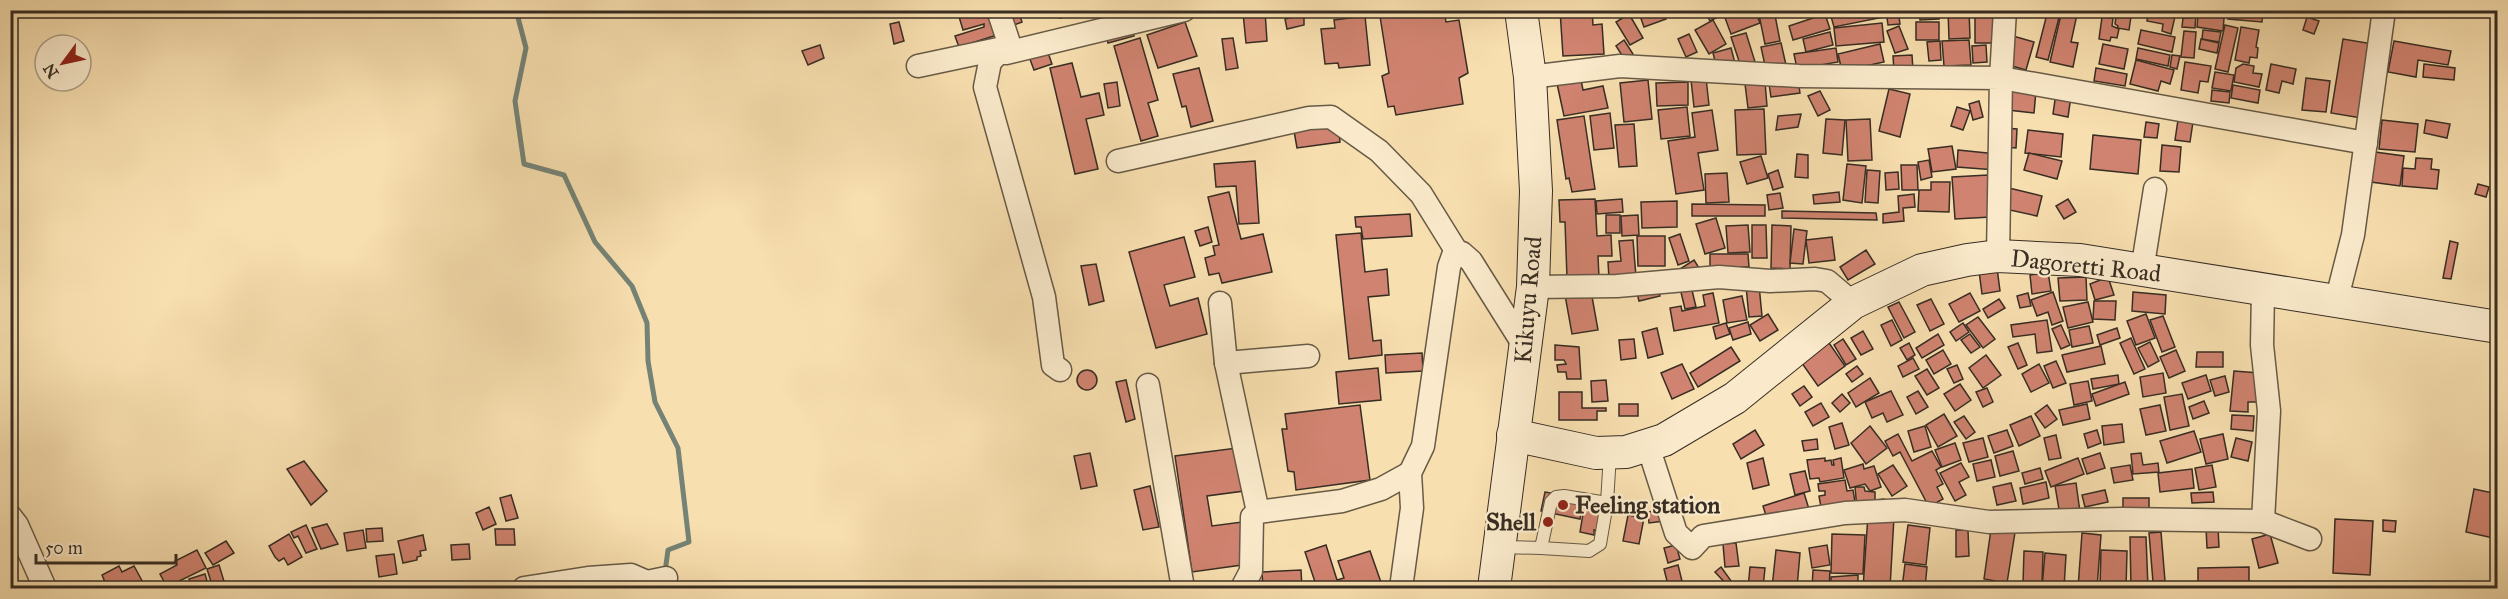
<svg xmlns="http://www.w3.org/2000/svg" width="2508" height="599" font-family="'IM FELL Great Primer',serif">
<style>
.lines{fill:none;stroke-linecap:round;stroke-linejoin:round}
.stream{stroke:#748376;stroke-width:5}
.building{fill:#d08370;stroke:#372d23;stroke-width:1.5}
.lane-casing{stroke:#675a46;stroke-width:14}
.street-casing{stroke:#675a46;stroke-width:25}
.secondary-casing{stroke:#372d23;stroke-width:34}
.lane{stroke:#faeacb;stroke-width:12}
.street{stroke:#faeacb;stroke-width:22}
.secondary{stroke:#faeacb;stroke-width:32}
.poi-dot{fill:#8f2418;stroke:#faeacb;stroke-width:2}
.labels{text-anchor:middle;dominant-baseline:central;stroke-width:4.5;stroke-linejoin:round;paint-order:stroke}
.street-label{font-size:24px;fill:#372d23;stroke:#faeacb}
.poi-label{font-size:24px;font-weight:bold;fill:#372d23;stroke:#faeacb;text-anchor:start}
</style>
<rect width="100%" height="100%" fill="#f8dfaf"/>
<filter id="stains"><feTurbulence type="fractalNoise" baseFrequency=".00333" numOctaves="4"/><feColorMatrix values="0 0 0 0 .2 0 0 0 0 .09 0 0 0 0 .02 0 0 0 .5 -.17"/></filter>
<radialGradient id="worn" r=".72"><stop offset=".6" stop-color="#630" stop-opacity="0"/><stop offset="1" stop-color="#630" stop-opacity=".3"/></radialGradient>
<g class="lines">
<path class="stream" d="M516,10l10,38 -11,53 9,63 40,11 31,67 37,44 15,37 1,38 7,41 23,46 11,94 -21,8 -3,22"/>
</g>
<g class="building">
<path d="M957,10h32l8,25 -38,12 -4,-11 29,-9v-3l-21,6z"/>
<path d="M1009,10h9l4,12 -8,3z"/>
<path d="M1058,10h11l2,5 -11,3z"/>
<path d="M1275,10h32v1l-31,6z"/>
<path d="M1379,10h65l2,12 13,-2 9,53 -9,5 4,26 -67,11 -2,-9 -6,1 -6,-31 7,-3z"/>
<path d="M1560,10h32l1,15 9,-1 2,30 -41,2z"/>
<path d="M1638,10h25l3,9 -22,8z"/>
<path d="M1704,10h16l2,5 -12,6z"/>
<path d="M1737,10h18l5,13 -29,11 -7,-19z"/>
<path d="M1758,10h16l6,31 -15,3z"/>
<path d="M1842,10h40l2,7 -50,10 -4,-14z"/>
<path d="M1886,10h12l2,14 -12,1z"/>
<path d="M1919,10h19l1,9 -19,1z"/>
<path d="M1948,10h21l1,28 -21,1z"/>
<rect x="1975" y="10" width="25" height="33"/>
<path d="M2048,10h13l-13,50 -12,-3z"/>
<path d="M2062,10h16l-7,32 7,1 -5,24 -23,-5z"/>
<path d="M2102,10h30l-3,20 -12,-2 1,-2 -3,-2 1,-7 -15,-2z"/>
<path d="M2149,10l27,2 -5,22 -9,-3 1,-7 -16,-3z"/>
<path d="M2229,10h34l-1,12 -34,-3z"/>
<path d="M1265,11l2,30 -21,2 -3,-30z"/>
<path d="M1304,14v11l-17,4 -2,-10z"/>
<path d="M1629,14l14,24 -13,7 -14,-23z"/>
<path d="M1825,14l5,15 -37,11 -4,-14z"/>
<path d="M2190,14h6l-1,14 -13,-1 1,-9h7z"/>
<path d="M2198,15l26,3 -1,13 -26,-4z"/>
<path d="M1365,16l5,49 -31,3 -1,-5 -13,1 -4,-35 14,-1 -1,-8z"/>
<path d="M2102,17l11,1 -1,8 7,3 -2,9 -6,-1 -1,4 -11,-2z"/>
<path d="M2307,17l12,4 -5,13 -11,-4z"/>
<path d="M1713,20l13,24 -17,10 -14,-24z"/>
<path d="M899,22l5,19 -10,3 -4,-20z"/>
<path d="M1185,22l12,34 -39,12 -11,-33z"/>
<rect x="1916" y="22" width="23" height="18"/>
<path d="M1882,23l2,19 -48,4 -2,-18z"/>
<path d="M2225,25l13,3 -10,44 -13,-3z"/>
<path d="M1899,26l9,23 -13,4 -8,-22z"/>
<path d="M2241,27l18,3 -3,17 2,1 -1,10 -7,-1 -1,6 -14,-3z"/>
<path d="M1132,28l2,8 -26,7 -2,-8z"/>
<path d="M2141,30l34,7 -3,15 -34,-8z"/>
<path d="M2203,30l18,2 -2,10 -17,-3z"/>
<path d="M2184,31l12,1 -2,26 -13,-1z"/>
<path d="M1830,32l3,13 -27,7 -3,-13z"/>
<path d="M1746,33l10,32 -14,5 -11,-33z"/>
<path d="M1689,34l8,18 -11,5 -8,-18z"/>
<path d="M2013,36l21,6 -8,28 -21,-6z"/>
<path d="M1140,38l18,62 -10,3 10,33 -17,5 -27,-95z"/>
<path d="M1233,38l5,30 -12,2 -4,-31z"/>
<path d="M2201,39l18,4 -2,10 -18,-4z"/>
<path d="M2343,39l30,5 -12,74 -30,-5z"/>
<path d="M1624,40l9,14 -8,6 -9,-14z"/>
<path d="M1969,40l2,25 -27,1 -2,-25z"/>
<path d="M1940,41l1,19 -12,1 -2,-19z"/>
<path d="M2394,41l57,10 -3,14 -30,-5 -2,17 -28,-5z"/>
<path d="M1781,43l5,22 -20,5 -5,-23z"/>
<path d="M1880,44l4,18 -42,9 -4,-17z"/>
<path d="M2103,44l25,5 -4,20 -25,-5z"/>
<path d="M820,45l4,13 -16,7 -6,-14z"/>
<path d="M1986,45l1,17 -14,1 -1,-17z"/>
<path d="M1046,47l6,17 -18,6 -6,-16z"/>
<path d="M1731,48l4,15 -18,6 -4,-16z"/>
<path d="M1836,48l2,14 -41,7 -3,-15z"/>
<path d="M2138,48l32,7 -2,11 -32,-7z"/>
<path d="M1912,55l1,15 -19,1 -1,-15z"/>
<path d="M2172,55l8,1 -3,13 -7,-2z"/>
<path d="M2136,60l38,10 -4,14 -9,-3 -3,10 -28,-7z"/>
<path d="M2185,62l26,4 -3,16 -8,-1 -2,12 -17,-3z"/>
<path d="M1072,63l9,34 18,-4 5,22 -18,4 12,50 -23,5 -25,-106z"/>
<path d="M2243,64l11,2 -1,7 9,1 -3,13 -25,-5 2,-14z"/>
<path d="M2271,64l25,5 -3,15 -11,-3 -3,12 -13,-3z"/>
<path d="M2424,64l31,4 -1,12 -31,-3z"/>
<path d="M1199,68l14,53 -22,6 -5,-21 -4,1 -9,-33z"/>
<path d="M2096,68l31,6 -2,12 -31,-5z"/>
<path d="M2215,72l19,3 -3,16 -19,-3z"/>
<path d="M1580,75l3,15 20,-4 5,22 -44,8 -8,-37z"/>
<path d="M1706,78l3,27 -15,2 -3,-27z"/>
<path d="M2306,78l24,3 -4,31 -24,-2z"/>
<path d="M1648,80l4,39 -28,3 -4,-39z"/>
<path d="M1798,80l2,13 -29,4 -2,-13z"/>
<path d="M1117,82l3,24 -12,2 -4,-24z"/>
<path d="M1688,82v23l-31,1 -1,-23z"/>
<path d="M1765,82l2,24 -19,2 -3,-24z"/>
<path d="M2233,85l27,5 -2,13 -27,-5z"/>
<path d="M2010,88l26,3 -2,22 -26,-3z"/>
<path d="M1889,89l21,5 -10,43 -21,-6z"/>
<path d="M2212,90l18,2 -1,11 -18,-2z"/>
<path d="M1820,91l10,19 -12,6 -10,-20z"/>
<path d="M2056,93l15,3 -3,21 -15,-3z"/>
<path d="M1979,101l4,16 -10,3 -4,-16z"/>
<path d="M1687,107l3,29 -29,3 -3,-29z"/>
<path d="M1957,107l13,4 -7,19 -12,-4z"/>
<path d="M1764,109l2,45 -29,1 -2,-45z"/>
<path d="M1712,110l6,40 -20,3 6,37 -28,4 -8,-53 27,-4 -3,-24z"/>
<path d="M1610,113l4,35 -20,2 -4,-34z"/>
<path d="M1801,114l-3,13 -22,3 2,-14z"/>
<path d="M1584,116l11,73 -23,3 -3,-14 -3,1 -9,-59z"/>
<path d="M1826,119l19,1 -3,35 -19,-2z"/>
<path d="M1870,119l2,41 -24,1 -2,-41z"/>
<path d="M2178,120l15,2 -3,20 -15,-2z"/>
<path d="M2382,120l36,4 -3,28 -36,-3z"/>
<path d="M2426,120l24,4 -3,14 -23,-5z"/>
<path d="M2146,122l13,2 -2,14 -13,-1z"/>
<path d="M1338,124l2,18 -43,6 -3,-17z"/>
<path d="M1634,124l3,42 -18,1 -4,-42z"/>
<path d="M2005,128l12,1 -1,19 -12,-1z"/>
<path d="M2028,130l35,4 -2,23 -36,-4z"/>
<path d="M2093,135l48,5 -3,34 -48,-5z"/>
<path d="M2162,145l19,2 -2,25 -19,-1z"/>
<path d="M1952,146l4,23 -24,3 -4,-23z"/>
<path d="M1958,150l39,4 -1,16 -39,-3z"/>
<path d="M2375,152l29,4 -4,30 -29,-4z"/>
<path d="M2029,153l33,8 -5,18 -33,-9z"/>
<path d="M1797,154l11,1v23l-13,-1z"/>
<path d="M1761,156l7,22 -21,6 -7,-22z"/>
<path d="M2416,158l16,1 -1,10 8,1 -2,19 -35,-3 1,-18 12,1z"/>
<path d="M1929,160l3,17 -11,3 -3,-18z"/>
<path d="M1255,161l4,62 -20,1 -3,-38 -20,1 -2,-23z"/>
<path d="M1847,164l19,2 -4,37 -19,-3z"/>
<path d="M1901,165h16l1,25h-16z"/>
<path d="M1778,170l5,17 -10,3 -5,-16z"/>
<path d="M1867,170l13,1 -2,32 -13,-1z"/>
<path d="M1898,172l1,17 -13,1 -1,-17z"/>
<path d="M1727,173l2,29 -23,1 -1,-29z"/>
<path d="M1988,175l3,42 -36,2 -3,-42z"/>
<path d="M1931,182h19l-1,30 -31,-1 1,-21h12z"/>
<path d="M2478,184l11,3 -3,10 -11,-3z"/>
<path d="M2009,188l33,8 -5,20 -32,-7z"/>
<path d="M1229,192l12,47 22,-5 9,38 -50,11 -3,-10 -10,2 -4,-17 10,-3 -2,-9 6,-1 -11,-48z"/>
<path d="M1839,192l1,10 -26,2 -1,-9z"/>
<path d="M1780,193l3,15 -14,2 -2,-15z"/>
<path d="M1914,194l1,13 -12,1 1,13 -21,2v-9l16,-2 -1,-16z"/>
<path d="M1595,199l2,37 14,-1 1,21h-14l1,22h-32l-2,-56h-5l-1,-22z"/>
<path d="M1622,199l1,13 -26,2 -1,-13z"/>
<path d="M2068,199l8,13 -12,7 -8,-13z"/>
<path d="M1677,201v26l-35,1 -1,-26z"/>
<path d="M1692,204l73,1v11h-73z"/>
<path d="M1782,211l94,2 1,7 -95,-2z"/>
<path d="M1410,214l2,22 -49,3 -2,-12h-5l-1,-10z"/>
<rect x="1606" y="215" width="14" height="18"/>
<path d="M1638,215l1,20 -17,1 -1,-20z"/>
<path d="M1716,218l9,30 -20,6 -9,-30z"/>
<path d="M1748,225l2,27 -22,1 -2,-27z"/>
<path d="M1752,225h14l1,33h-15z"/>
<path d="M1772,225l19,1 -1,43 -19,-1z"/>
<path d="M1208,227l4,15 -12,4 -5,-15z"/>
<path d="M1794,229l13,2 -4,33 -13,-1z"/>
<path d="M1361,233l4,39 22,-3 2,26 -21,2 5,44 8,-1 1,15 -33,4 -13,-124z"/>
<path d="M1680,234l9,27 -11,4 -9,-27z"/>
<path d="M1637,236h28v30h-27z"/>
<path d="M1184,237l11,40 -31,8 6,21 28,-8 9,36 -51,14 -27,-96z"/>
<path d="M1832,237l3,23 -26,3 -3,-23z"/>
<path d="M1633,240l3,37 -27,2 -1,-17 13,-1 -2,-20z"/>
<path d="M2450,241l8,2 -7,36 -8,-1z"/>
<path d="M1866,250l9,14 -27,16 -8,-13z"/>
<path d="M1710,254h38l1,13h-39z"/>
<path d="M1694,260l5,8 -14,8 -5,-7z"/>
<path d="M1096,264l8,37 -15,4 -8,-39z"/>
<path d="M1997,268l3,23 -18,3 -3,-23z"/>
<path d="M2048,272l3,19 -19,3 -2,-19z"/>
<path d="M2086,277l1,23 -27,1 -2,-23z"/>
<path d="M2108,277l6,18 -19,5 -5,-16z"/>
<path d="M1657,284l3,12 -21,5 -3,-12z"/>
<path d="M1759,285l3,31 -13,1 -3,-31z"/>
<path d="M1691,286l5,21 -11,2 -5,-21z"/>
<path d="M1591,291l7,39 -26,4 -7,-39z"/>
<path d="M2053,292l10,29 -11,4 -4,-13 -11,4 -6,-16z"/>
<path d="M2133,292l33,3 -1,19 -33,-3z"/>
<path d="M1713,293l6,30 -45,8 -4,-23 11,-2 1,5 23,-5 -2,-11z"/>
<path d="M1970,293l10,18 -21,11 -10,-18z"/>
<path d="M2028,293l3,13 -11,2 -3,-12z"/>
<path d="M1742,296l5,24 -20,3 -4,-23z"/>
<path d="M1931,299l13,25 -14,7 -13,-26z"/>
<path d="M1999,299l6,9 -17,10 -5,-9z"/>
<path d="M2094,301h22l-1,19 -22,-1z"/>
<path d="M1899,302l16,30 -11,6 -16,-31z"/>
<path d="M2088,302l5,20 -25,6 -5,-21z"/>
<path d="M1768,314l10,16 -18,11 -10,-16z"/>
<path d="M2146,314l9,24 -19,7 -9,-24z"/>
<path d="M2163,316l12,31 -13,5 -12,-32z"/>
<path d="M1978,317l17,22 -12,9 -17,-23z"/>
<path d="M1892,320l10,20 -11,6 -10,-21z"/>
<path d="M2047,320l5,31 -15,2 -2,-19 -22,3 -2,-12z"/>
<path d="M1748,322l3,12 -18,6 -4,-12z"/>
<path d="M1726,323l4,11 -14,5 -3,-12z"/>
<path d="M1963,323l6,9 -13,9 -6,-9z"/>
<path d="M2061,325l9,20 -9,4 -9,-20z"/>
<path d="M2089,326l4,17 -21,4 -3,-17z"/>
<path d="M1657,328l6,26 -15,4 -6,-26z"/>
<path d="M2117,328l3,10 -20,7 -3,-10z"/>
<path d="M1863,331l10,18 -12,6 -10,-17z"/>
<path d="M1938,334l6,11 -22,13 -6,-10z"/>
<path d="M1970,334l10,13 -9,6 -10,-13z"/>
<path d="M2131,338l14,31 -11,5 -14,-31z"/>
<path d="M1634,339l2,19 -15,2 -2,-20z"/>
<path d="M1843,339l13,20 -10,6 -12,-20z"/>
<path d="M1827,340l18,26 -27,20 -19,-27z"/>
<path d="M2150,342l9,19 -11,6 -10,-19z"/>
<path d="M1909,343l6,12 -8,5 -7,-12z"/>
<path d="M2018,343l9,22 -9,4 -10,-22z"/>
<path d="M1555,345l24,2 2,32h-14l-1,-7h-8l-1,-7 9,-1 -2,-4h-9z"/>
<path d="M2101,346l4,18 -38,8 -5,-17z"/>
<path d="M1731,347l9,14 -42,26 -8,-14z"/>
<path d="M1943,350l8,14 -17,10 -8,-14z"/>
<path d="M2176,350l9,21 -16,7 -9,-21z"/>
<path d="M2197,352h26v15h-27z"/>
<path d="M1422,353l1,18 -37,2 -1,-18z"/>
<path d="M1986,355l15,20 -18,13 -14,-20z"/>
<path d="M1913,358l6,11 -16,8 -5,-11z"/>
<path d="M2056,361l10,22 -13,5 -9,-22z"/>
<path d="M1682,364l12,25 -22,10 -11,-26z"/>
<path d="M2039,364l10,19 -18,9 -9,-18z"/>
<path d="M1957,365l6,14 -9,4 -7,-14z"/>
<path d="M1857,366l6,8 -11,8 -6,-8z"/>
<path d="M1378,368l3,32 -42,4 -3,-32z"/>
<path d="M1927,369l12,19 -12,7 -12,-19z"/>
<circle cx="1087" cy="380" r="10"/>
<path d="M2234,371l25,2 -2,29h-9v10l-18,-1z"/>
<path d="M2163,373l3,20 -23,4 -3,-20z"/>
<path d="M2118,375l1,9 -26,5 -2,-10z"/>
<path d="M2206,375l5,16 -23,8 -6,-16z"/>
<path d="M2225,376l4,16 -14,4 -5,-16z"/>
<path d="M1870,378l9,15 -23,14 -8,-14z"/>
<path d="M1126,380l9,39 -9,3 -10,-40z"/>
<path d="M1606,380l2,21 -16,1 -1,-21z"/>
<path d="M2088,381l4,20 -18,4 -4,-21z"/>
<path d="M2125,382l4,12 -33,12 -4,-12z"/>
<path d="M1960,384l11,16 -16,11 -11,-17z"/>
<path d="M1804,386l8,11 -12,9 -8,-12z"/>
<path d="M1987,388l6,14 -10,5 -7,-15z"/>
<path d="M1891,391l12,24 -16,7 -4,-9 -11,5 -7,-16z"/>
<path d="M1918,391l10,16 -12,7 -9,-17z"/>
<path d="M1559,392h23v16h24v3h-9v9h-38z"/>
<path d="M1842,394l8,9 -10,9 -8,-9z"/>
<path d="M2182,394l7,32 -19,4 -6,-33z"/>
<path d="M2204,401l5,12 -16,6 -4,-12z"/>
<path d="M1821,403l8,14 -16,9 -8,-14z"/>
<rect x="1619" y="404" width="19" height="12"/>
<path d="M2087,404l3,15 -27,6 -4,-15z"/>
<path d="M1360,405l10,75 -74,10 -2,-18 -6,-1 -6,-42h5l-2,-15z"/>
<path d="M2047,405l10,14 -12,9 -10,-14z"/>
<path d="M2160,405l6,26 -20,4 -6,-26z"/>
<path d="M1944,414l13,22 -19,11 -12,-22z"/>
<path d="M2232,415l22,1 -1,15 -22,-2z"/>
<path d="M1964,416l11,16 -9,7 -12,-17z"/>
<path d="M2031,416l9,20 -21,10 -9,-21z"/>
<path d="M1842,423l7,22 -14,4 -6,-22z"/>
<path d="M2122,424l2,18 -20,3 -2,-19z"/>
<path d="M1870,426l17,22 -21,16 -15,-21z"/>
<path d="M1925,426l6,21 -17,5 -6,-21z"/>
<path d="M1755,430l9,15 -23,14 -8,-15z"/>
<path d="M2007,430l6,16 -19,7 -6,-17z"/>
<path d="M2097,430l4,13 -13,5 -4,-14z"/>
<path d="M2194,431l7,21 -34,11 -7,-22z"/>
<path d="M1898,434l14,27 20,-10 9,16 -5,3 7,14 -6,3 6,12 -14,8 -29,-55 -7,4 -8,-15z"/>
<path d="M2223,434l5,25 -22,5 -6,-25z"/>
<path d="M2056,435l5,23 -12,2 -5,-22z"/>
<path d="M1983,438l5,19 -19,5 -6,-19z"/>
<path d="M2236,438l16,4 -4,19 -17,-4z"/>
<path d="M1817,439l1,10 -14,2 -2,-10z"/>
<path d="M1955,443l6,17 -19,7 -7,-17z"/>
<path d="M1237,448l7,43 -37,5 5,30 30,-4 7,42 -57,8 -17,-116z"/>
<path d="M2013,451l6,20 -19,5 -5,-20z"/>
<path d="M1090,453l7,33 -16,3 -7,-33z"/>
<path d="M2100,453l5,15 -18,6 -5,-15z"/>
<path d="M2141,453l2,12 15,-2 1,9 -26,2 -2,-20z"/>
<path d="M1763,458l6,27 -16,4 -6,-26z"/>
<path d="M1825,458v3l6,-1 1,5h2l-1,-5 8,-2 3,20 -24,4 -1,-4 -9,1 -3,-19z"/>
<path d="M2078,458l6,16 -33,13 -6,-16z"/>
<path d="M1991,460l4,17 -18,4 -4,-17z"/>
<path d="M304,461l23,30 -16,14 -24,-36z"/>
<path d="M1961,463l8,14 -10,5 7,13 -11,6 -15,-28z"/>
<path d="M1863,464l1,5 10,-3 7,21 -11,4 -5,-7 -15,4 -6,-18z"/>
<path d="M1893,465l14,21 -15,10 -14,-22z"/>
<path d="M2130,465l3,15 -19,3 -3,-15z"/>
<path d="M2212,465l4,22 -17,3 -4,-22z"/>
<path d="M2040,468l3,11 -18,5 -3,-11z"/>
<path d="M2192,469l2,19 -34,4 -2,-19z"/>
<path d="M1805,471l5,20 -15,4 -5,-21z"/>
<path d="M1845,480l2,11 6,-1 3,18 -35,-1 -2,-11 6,-1v-4h-6l-1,-7z"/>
<path d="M2046,482l3,16 -26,6 -3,-16z"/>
<path d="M2011,483l5,18 -19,4 -4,-18z"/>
<path d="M2076,483l4,29 -20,3 -5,-29z"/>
<path d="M1150,486l9,41 -16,3 -9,-40z"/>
<path d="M1855,487h9l1,4 10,1v8l9,-1 1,8 -28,2z"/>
<path d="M2474,489l24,5v45l-32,-7z"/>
<path d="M2105,490l3,12 -23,5 -3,-12z"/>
<path d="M1545,492l39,7 -4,20 -39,-8z"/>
<path d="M2213,492l1,10 -22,1 -1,-10z"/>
<path d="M1804,493l5,16 -41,13 -5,-16z"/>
<path d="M511,495l7,23 -12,3 -6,-23z"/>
<rect x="2123" y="498" width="26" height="17"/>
<path d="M1585,502l15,2 -2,8 5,2 -3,17 -6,-1v5l-14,-3z"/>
<path d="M489,507l7,17 -13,6 -7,-17z"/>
<path d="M1662,510l2,11 -15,2 -1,-11z"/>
<path d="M1628,515l16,3 -5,26 -16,-3z"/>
<path d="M1868,515l26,2 -4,71h-27z"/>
<path d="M2335,519l38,2 -3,54 -37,-2z"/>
<path d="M2383,520l13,1 -1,11 -12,-1z"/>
<path d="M1992,522l24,4 -9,57 -23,-4z"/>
<path d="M327,524l11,20 -17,5 -9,-21z"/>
<path d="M306,525l11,24 -11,4 -8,-17 -4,2 -3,-6z"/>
<path d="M1908,525l22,3 -4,37 -23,-3z"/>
<path d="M382,528l1,13 -16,1 -1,-13z"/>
<path d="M2206,528h12l1,19 -12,1z"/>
<path d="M495,529h19l1,16h-19z"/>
<path d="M363,530l3,18 -19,3 -3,-18z"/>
<path d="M1956,530h12l1,26 -13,1z"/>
<path d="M2161,532l4,49 -12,1 -4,-49z"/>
<path d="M2082,533l19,2 -4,53h-19z"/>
<path d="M289,534l13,23 -14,8 -4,-7 -5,3 -4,-4 -6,-11z"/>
<path d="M1832,534l33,1 -2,39 -32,-1z"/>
<path d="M2270,534l8,29 -19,5 -7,-29z"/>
<path d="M423,535l3,15 -6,1 1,5 -4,1v3l-14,3 -5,-22z"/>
<path d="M2130,537h16l2,51h-17z"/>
<path d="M226,541l8,12 -21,12 -8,-12z"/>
<path d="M1736,543l3,23 -14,1 -2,-23z"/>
<path d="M469,544l1,15 -18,1 -1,-15z"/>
<path d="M1326,545l11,35 7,-2 -6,-17 32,-10 13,37h-66l-12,-36z"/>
<path d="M1676,545l4,14 -12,4 -4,-15z"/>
<path d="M1827,545l3,20 -18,3 -3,-20z"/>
<path d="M197,550l9,18 -39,19 -7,-13 17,-9 -2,-4z"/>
<path d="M1776,550l24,3 -3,35h-25z"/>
<path d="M2101,550l26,1 -1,37h-26z"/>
<path d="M2024,551l19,1 -1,32h-19z"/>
<path d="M2045,553l21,2 -2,33h-22z"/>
<path d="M394,554l3,20 -18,3 -3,-21z"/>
<path d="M1905,564l22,3 -2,21h-23z"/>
<path d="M219,565l7,23h-13l-6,-19z"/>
<path d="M1678,565l4,16 -14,4 -4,-16z"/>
<path d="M119,566l3,6 12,-6 12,22h-53l12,-6 -3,-7z"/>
<path d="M1721,567l13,18 -4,3 -15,-16z"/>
<path d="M1750,567l15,1 -2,20h-15z"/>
<path d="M2249,567v21h-51v-20z"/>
<path d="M1301,570l1,18h-39l-1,-16z"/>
<path d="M1813,570l17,1 -1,17h-17z"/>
<path d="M205,574l4,14h-17l-3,-9z"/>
<path d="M1858,575v13h-27v-11z"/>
<path d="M384,582l2,6h-21l-1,-2z"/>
<path d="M2174,582l11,2 -1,4h-11z"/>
</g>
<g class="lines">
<defs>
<g id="lane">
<path d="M1501,547l40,1 10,-46 5,-5 8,-1 43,7 3,-49"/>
<path d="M1541,548l48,3 11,-7 7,-41"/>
</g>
<g id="street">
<path d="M998,10l10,30 -5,8 3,5 178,-43"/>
<path d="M2005,10l-4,68 365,65"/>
<path d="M1003,48l-13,14 -5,25 59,210 9,68 7,5"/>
<path d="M918,66l85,-18"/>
<path d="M1530,77l90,-11 179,10 202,2 -3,178"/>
<path d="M1118,161l191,-43 22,-1 48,34 42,43 36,58"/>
<path d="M2142,271l13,-82"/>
<path d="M1533,287l84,-1 102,-9 51,4 45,-2 12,2 26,22"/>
<path d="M2263,291l-1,54 7,66 -6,110"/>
<path d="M2336,302l17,-67 31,-225"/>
<path d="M1220,303l6,60 32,149"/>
<path d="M1226,363l82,-7"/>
<path d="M1148,385l35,203"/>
<path d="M1648,446l28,87 16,15 11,-12 142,-23 60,-3 84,12 133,-3 141,2 47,18"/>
<path d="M10,516l7,9 28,63"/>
<path d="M524,588l64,-10 43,-3 16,7 19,-4"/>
<path d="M1242,588l9,-17 1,-54 6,-5 84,-11 39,-12 29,-16"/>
<path d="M1401,588l11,-80 -2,-35 13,-27 26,-179 5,-14h8l9,8 54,86"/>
</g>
<g id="secondary">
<path d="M1513,435l83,18 30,-1 38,-12 71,-42 118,-95 69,-33 45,-10 31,-4 82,4 418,67"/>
<path d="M1494,588l39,-301 3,-96 -6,-114 -9,-67"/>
</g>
</defs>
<use href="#lane" class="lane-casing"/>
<use href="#street" class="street-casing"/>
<use href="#secondary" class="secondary-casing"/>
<use href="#lane" class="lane"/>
<use href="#street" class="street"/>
<use href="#secondary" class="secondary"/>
</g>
<g class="poi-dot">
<circle cx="1563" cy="505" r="6"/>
<circle cx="1548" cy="522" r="6"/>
</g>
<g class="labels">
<g class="street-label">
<text transform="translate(2086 266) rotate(6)">Dagoretti Road</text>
<text transform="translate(1528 300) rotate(-85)">Kikuyu Road</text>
</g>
<g class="poi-label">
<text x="1575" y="505">Feeling station</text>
<text x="1536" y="522" text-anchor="end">Shell</text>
</g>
</g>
<rect width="2508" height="599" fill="none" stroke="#f8dfaf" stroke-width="36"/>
<rect x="12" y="12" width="2484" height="575" fill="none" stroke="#372d23" stroke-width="3"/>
<rect x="18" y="18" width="2472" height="563" fill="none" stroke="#372d23" stroke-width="1.5"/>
<g transform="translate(63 63) rotate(237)"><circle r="28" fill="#faeacb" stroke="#ac9e88" stroke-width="1.5"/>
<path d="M0-4.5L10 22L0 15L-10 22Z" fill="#8f2418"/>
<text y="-9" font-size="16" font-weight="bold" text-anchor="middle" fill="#372d23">N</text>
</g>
<path d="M36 554v9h140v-9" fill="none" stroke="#372d23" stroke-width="3"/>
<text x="45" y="554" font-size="18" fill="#372d23" stroke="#faeacb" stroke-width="4.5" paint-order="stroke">50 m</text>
<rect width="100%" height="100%" filter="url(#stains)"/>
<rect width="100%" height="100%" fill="url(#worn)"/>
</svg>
